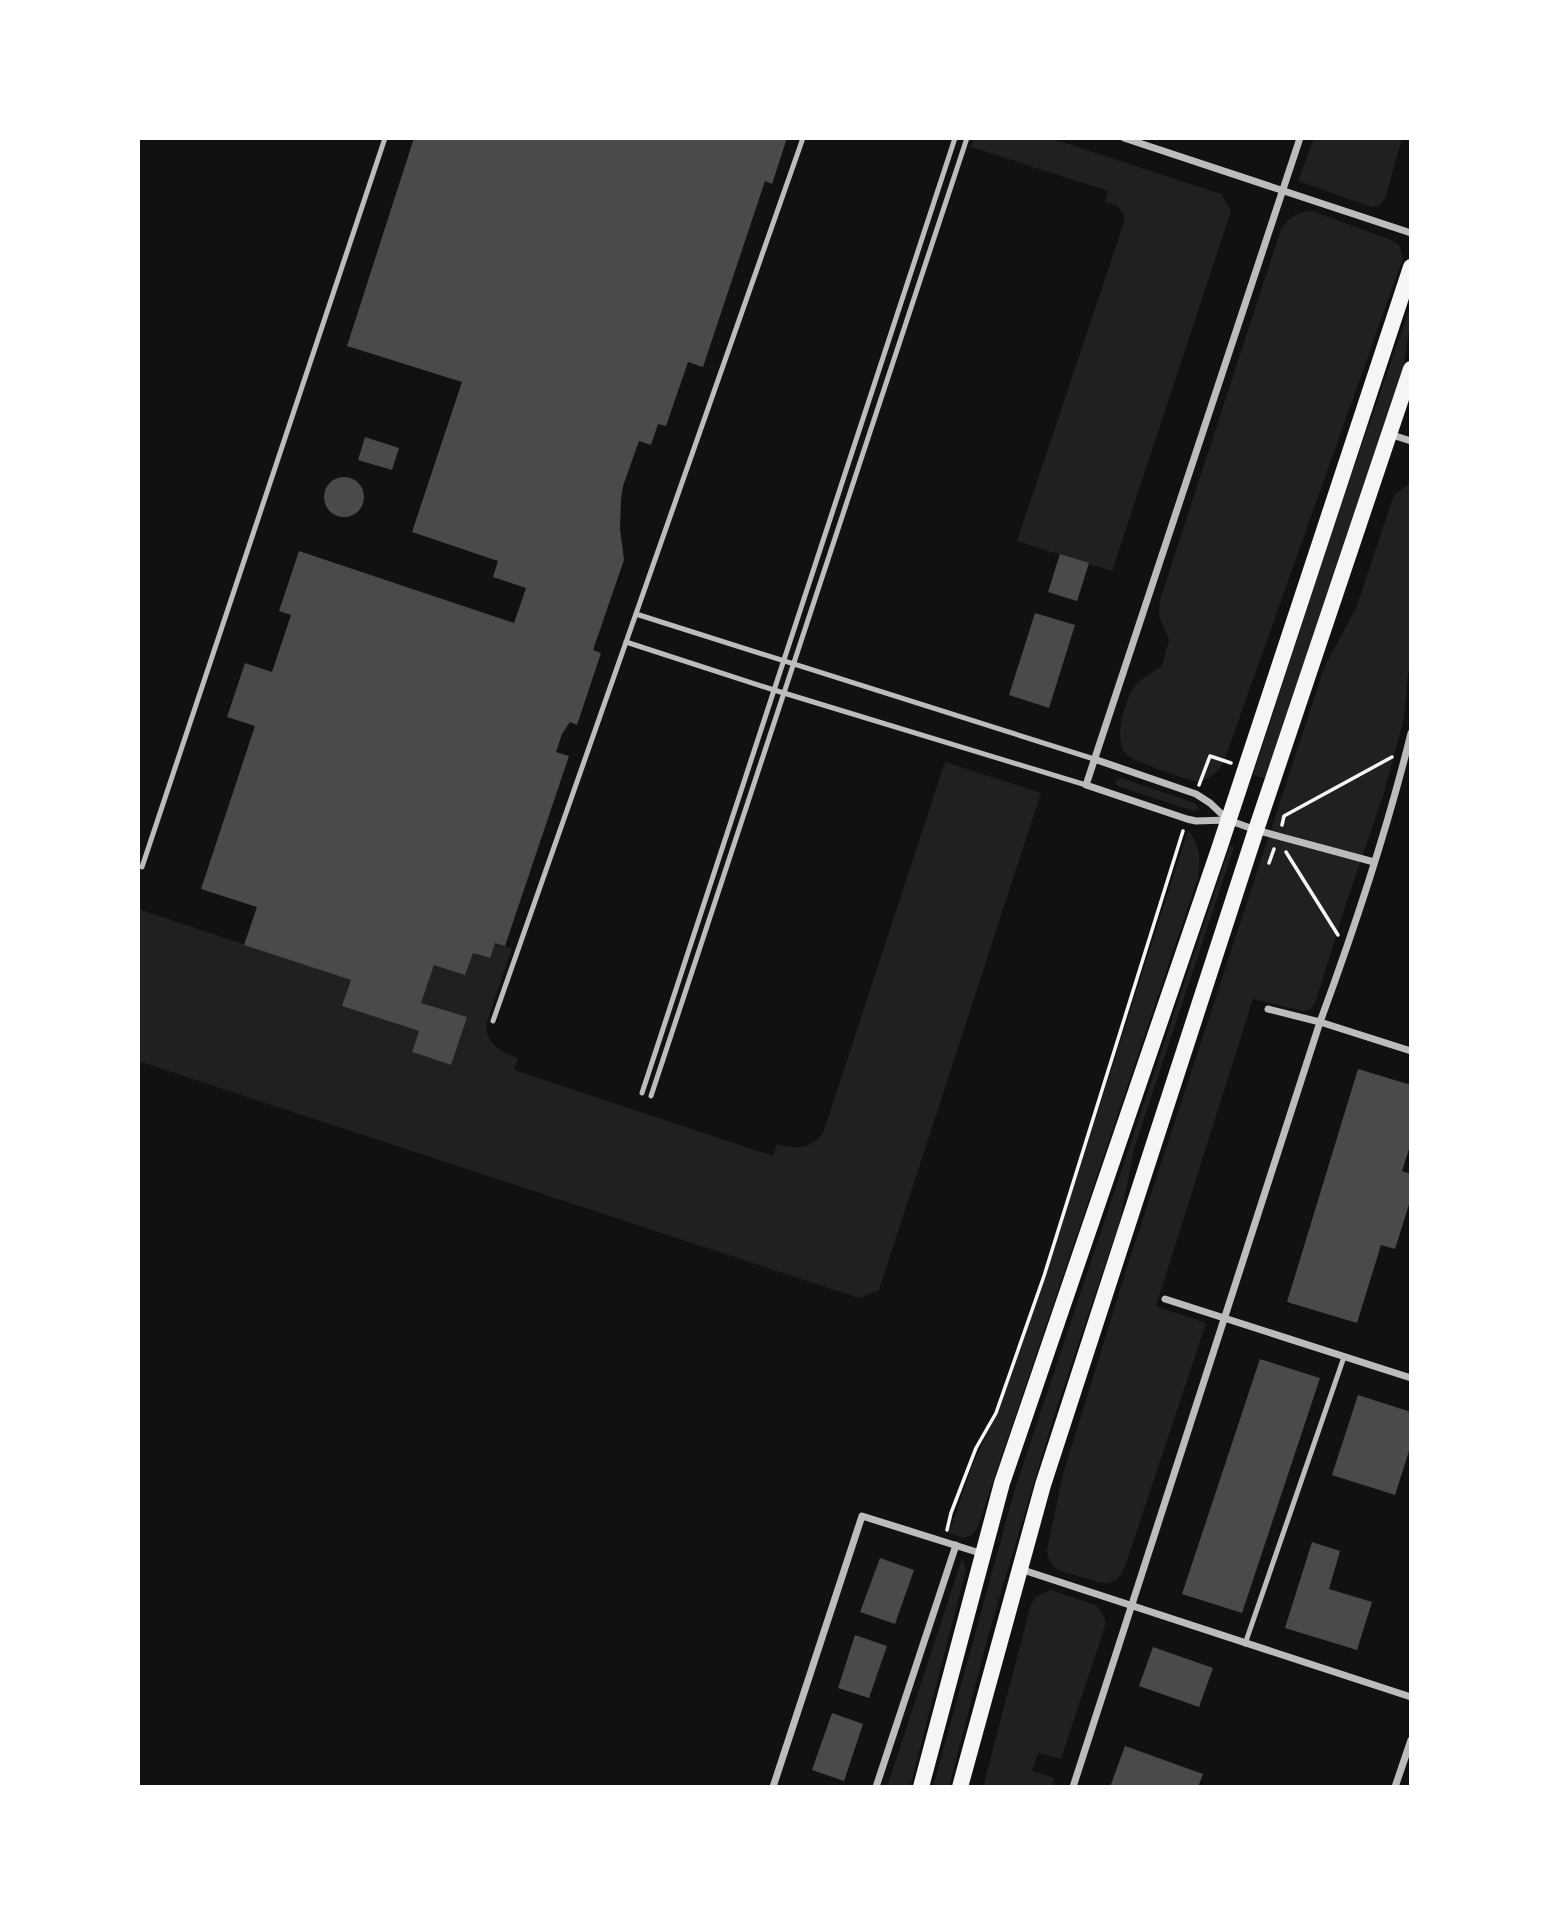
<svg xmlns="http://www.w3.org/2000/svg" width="1549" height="1925" font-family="'Fira Sans',sans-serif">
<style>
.green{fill:#202020}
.building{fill:#4a4a4a}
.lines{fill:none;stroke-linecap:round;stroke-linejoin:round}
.path{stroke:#f5f5f5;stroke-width:3.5}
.service{stroke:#bcbcbc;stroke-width:5}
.minor{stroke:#bcbcbc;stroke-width:7}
.primary{stroke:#f5f5f5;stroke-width:16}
</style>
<rect width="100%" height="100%" fill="#111"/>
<g class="green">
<path d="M974,138h76l171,56 10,17 -119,360 -95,-30 107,-319v-8l-7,-8 -12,-4 3,-11 -137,-44z"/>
<path d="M1314,138h88l-17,61 -6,7 -8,1 -73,-26z"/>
<path d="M1312,211l77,28 10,6 4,13 -180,506c-7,9 -14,17 -26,17 -9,0 -64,-20 -70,-26 -15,-14 -2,-57 9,-70 7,-8 17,-13 26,-19l7,-26 -10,-24 1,-16 121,-371c9,-12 15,-17 31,-18z"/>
<path d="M1411,305c0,23 -6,47 -9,70l-135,404 -14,-4 87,-268z"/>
<path d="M1411,482v182l-3,9 -4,45 -20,75 -38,111 -31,99 -4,6 -8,2 -50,-12 -97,307 50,17 -81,244c-11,25 -26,15 -47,9 -6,-2 -15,-3 -21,-7 -7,-4 -9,-11 -10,-19l16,-76 66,-213 195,-593 33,-62 37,-111z"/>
<path d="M945,762l96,31 -162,497 -20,8 -721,-237v-152l213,71 -8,26 76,25 -7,21 39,13 15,-47 -45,-15 13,-38 39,-12 16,5 6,-15 17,5 -26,77c1,20 15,27 32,33l-4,12 259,86 4,-12c18,5 33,6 46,-11z"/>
<path d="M1121,778l74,25 4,6 -6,2 -76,-25 -2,-5z"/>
<path d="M1188,830c12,15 13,29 10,48l-221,651 -6,6 -8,3 -14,-5 23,-67 27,-57 43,-123z"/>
<path d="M1230,846l4,1 -100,302 -14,72 -66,195 -64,213 -41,158h-16l81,-295z"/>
<path d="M962,1559l4,11 -56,217h-23z"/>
<path d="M1051,1590l45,15 9,13v8l-44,133 -23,-6 -6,18 22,7 -3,9h-68l48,-183 4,-7z"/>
</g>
<g class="building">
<path d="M414,138h373l-15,46 -7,-3 -62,186 -15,-5 -22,64 -8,-2 -7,21 -12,-4 -16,45 -2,13 -1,30 4,31 -31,90 8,3 -24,72 -7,-3 -8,12 -6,18 13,4 -64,190 -10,-3 -5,15 -17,-5 -8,22 -31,-10 -13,38 46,14 -16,48 -39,-13 7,-21 -77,-25 9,-26 -107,-35 13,-38 -56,-18 54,-163 -28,-9 18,-54 27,9 19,-57 -12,-4 20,-60 215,72 12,-35 -33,-11 5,-16 -86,-29 50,-150 -115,-36z"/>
<path d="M365,437l34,11 -7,22 -34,-10z"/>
<circle cx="344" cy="497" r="20"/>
<path d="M1060,554l29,9 -12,38 -29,-9z"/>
<path d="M1035,613l40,12 -26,83 -40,-13z"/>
<path d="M1358,1069l53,16v58l-9,28 9,3v24l-16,51 -14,-4 -24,78 -70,-21z"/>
<path d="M1260,1359l60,19 -78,235 -60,-19z"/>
<path d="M1358,1395l53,17v33l-16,50 -63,-20z"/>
<path d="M1312,1542l28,9 -11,38 43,13 -15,48 -72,-22z"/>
<path d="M880,1558l34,12 -19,54 -35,-12z"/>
<path d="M855,1635l32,11 -18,52 -31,-10z"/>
<path d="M1153,1647l60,21 -14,39 -60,-21z"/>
<path d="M832,1713l31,11 -19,57 -32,-11z"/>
<path d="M1125,1746l78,28 -5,13h-88z"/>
</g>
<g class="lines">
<g class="path">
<path d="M1199,785l11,-29 21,7"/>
<path d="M1282,825l2,-9 108,-59"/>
<path d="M1286,852l52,83"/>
<path d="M1269,863l5,-14"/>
<path d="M947,1530l4,-17 25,-65 20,-35 48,-137 139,-445"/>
</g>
<g class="service">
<path d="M636,614l458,145"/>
<path d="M626,642l148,48 312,95"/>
<path d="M142,867l243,-729"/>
<path d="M493,1021l310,-883"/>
<path d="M642,1093l313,-955"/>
<path d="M651,1096l316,-958"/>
<path d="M1245,1644l99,-287"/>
</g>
<g class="minor">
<path d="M1124,138l287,95"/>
<path d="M1300,138l-214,647 101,34 9,2 32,-1 28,10 118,32"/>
<path d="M1389,434l22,7"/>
<path d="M1094,759l102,35 14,9 18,17"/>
<path d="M1268,1009l52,13 91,29"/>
<path d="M1165,1299l246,79"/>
<path d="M1020,1569l391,128"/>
<path d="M773,1787l89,-271 121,38"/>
<path d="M876,1787l80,-242"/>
<path d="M1073,1787l247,-765c35,-95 67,-191 91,-289"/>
<path d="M1395,1787l16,-47"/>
</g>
<g class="primary">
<path d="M921,1787l81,-304 217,-634 192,-582"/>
<path d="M960,1787l83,-302 213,-655 155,-461"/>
</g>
</g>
<rect width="1549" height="1925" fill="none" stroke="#ffffff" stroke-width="280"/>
</svg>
